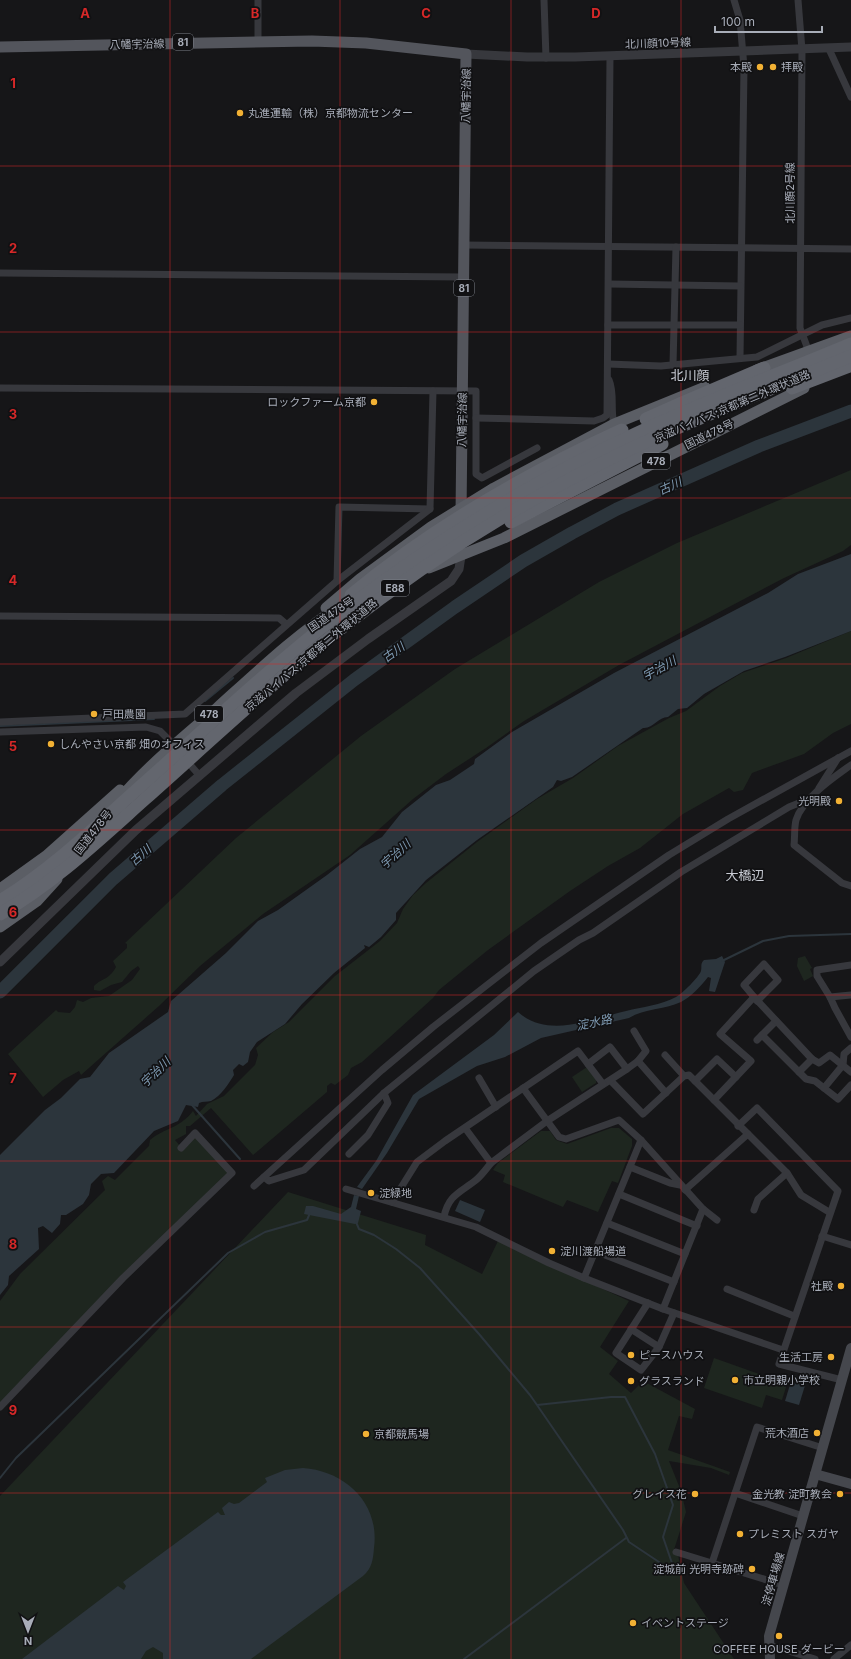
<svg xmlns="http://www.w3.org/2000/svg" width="851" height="1659" font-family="Inter,'Noto Sans JP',sans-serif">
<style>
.green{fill:#1e261f}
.water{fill:#2c353c}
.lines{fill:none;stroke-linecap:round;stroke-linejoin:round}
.stream{stroke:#2c353c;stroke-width:2}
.river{stroke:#2c353c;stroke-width:13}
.minor{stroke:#37383d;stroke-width:7}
.tertiary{stroke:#37383d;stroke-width:9}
.secondary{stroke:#45474d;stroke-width:10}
.primary{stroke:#53555c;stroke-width:11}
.trunk{stroke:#5b5e65;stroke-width:11}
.motorway{stroke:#63666e;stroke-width:13}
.motorway-bridge{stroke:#63666e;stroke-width:13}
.grid{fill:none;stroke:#d62828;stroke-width:1;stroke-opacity:0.55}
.poi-dot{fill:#f2b134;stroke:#111113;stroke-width:1.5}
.labels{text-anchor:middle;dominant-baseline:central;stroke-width:3.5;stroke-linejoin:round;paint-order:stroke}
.shield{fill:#111113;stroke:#7b7e86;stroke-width:1}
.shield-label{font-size:10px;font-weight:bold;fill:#a8adb8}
.street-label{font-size:11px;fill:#a8adb8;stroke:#111113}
.poi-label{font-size:11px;fill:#a8adb8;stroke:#111113;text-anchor:start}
.water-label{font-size:12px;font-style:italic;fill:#7f9bb3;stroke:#111113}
.quarter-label{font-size:13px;fill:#c9ccd4;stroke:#111113}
.grid-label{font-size:13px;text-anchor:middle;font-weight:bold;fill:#d62828;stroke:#111113;stroke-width:3.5;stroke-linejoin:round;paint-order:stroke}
</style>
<rect width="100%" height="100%" fill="#161618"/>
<g class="green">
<path d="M851,470v75l-8,6 -59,27 -165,87 -95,56 -38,27 -40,26 -33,25 -63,56 -87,59 -23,19 -40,33 -41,40 -78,69 -2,-4 -16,9 -20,17 -35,-43 48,-44 2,2 12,1 5,-6 2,-7 6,2 8,-4 18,-2 23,-16 8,-11 -2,-3 -7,5 -9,11 -11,3 -11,6 -6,-1v-4c9,-9 14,-5 22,-19l-3,-6 14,-13v-4l-2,-1 111,-105 125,-102 94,-67 144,-87 78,-39z"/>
<path d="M851,631v93l-18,9 -29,21 -52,19 -9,17 -9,2 -5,-4 -46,26 -43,34 -32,18 -38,25 -82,59 -49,40 -6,8 -44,40 -27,24 -11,6 -3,7 -13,10 -4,-2 -4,3v6l-74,63 -42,-47 -21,18h-4v8l-11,6 6,7 14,-14 37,40 -232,234v-106l20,-27 85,-84 -3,-9 6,-5 7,4 34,-34 1,-6c14,-12 29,-11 43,-29l3,5 11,-12 17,-8 31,-31 3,-10 -2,-7 17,-16 16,-10 46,-46 45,-35 17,-18 6,-14 10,-14 13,-12 51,-41 60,-43 36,-21 45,-32 51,-28 17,-7 34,-25 22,-13 44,-15z"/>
<path d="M805,956l7,12 -2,1 3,7 -9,5 -7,-15 1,-8z"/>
<path d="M587,1067l9,12v4l-14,9 -10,-15z"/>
<path d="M611,1128h8l13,11v7l-14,37 -6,-2 -14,31 -31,-12 -4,7 -60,-25 2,-7 -12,-5 5,-7 43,-32h9l6,9 11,4z"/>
<path d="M288,1192l138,43 -1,10 57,29 16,-33 131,60 -29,46 18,14 -9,13 22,19 12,-12 52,28 -3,10 -13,-3 -11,34 62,22 -1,3 -18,-7 -42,-7 12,30 5,21 -13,41 5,2 6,28 50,76h-734v-163z"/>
<path d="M714,1358l73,26 -5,16 -16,-5 -4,13 -58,-20z"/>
</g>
<g class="water">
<path d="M851,554v77l-66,26 -41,14 -40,23 -17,14 -9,1 -10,8c-10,0 -15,12 -25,11l-71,49 -11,4 -4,-1 -4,7 -76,53 -51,40 -30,33v7l-15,17 -12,10 -5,-2 1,3 -31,25 -32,31 -17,20 -28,18 -7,10 -2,10 -5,4 -4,-2 -6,6 1,5c-5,8 -13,21 -23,26 -4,1 -8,0 -12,2l-1,4 -12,-2 -8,16 -24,10 -40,42 -13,1 -10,10 -2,11 -6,9 -17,11h-5l-1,9 -8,9 -9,-7 -5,2 1,21 -30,27 -1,9 -8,10v-140l45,-45 16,-12 19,-19 10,-2 19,-24 59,-41 3,-11 55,-48 32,-32 20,-11 49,-35 33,-26 22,-12 20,-25 34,-27 14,-5 24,-16 1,-5 37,-27 102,-59 154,-80 30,-19z"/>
<path d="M722,956l3,6 -10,30 -6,-1 2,-13 -3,-1c-7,9 -17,20 -27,25 -17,8 -36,6 -52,16l-88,20 -36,19 -28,9 -58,33 -32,54 -25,36 -5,-2 19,-26 37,-66 81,-60 24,-23c30,27 74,7 108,-1 16,-4 35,-6 50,-14 6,-3 23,-20 25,-26 1,-5 -1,-7 3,-11l12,-1z"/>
<path d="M354,1195l5,1 -3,13 5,2 -3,12 -3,1 -51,-10 2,-8h7l28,8 10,-7z"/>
<path d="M460,1200l25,10 -5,12 -25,-11z"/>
<path d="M793,1375l14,4 -8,26 -14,-4z"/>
<path d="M303,1468c42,3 77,35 71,80 -1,12 -2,20 -11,28l-112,83h-88v-6l-10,-6 -7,4 -5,8h-119l96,-73 6,4 2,-4 -3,-4 95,-70 3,3h4l-3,-7 7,-6 5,2 5,-1 28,-21 -2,-4 20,-8z"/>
</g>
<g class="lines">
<g class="stream">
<path d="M205,701l28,-23"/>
<path d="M0,726l154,-7"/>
<path d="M722,961l41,-20 26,-5 62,-2"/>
<path d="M192,1105l48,54"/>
<path d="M356,1222l3,7 15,6 22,14 24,19 59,66 51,61 7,10 86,125 6,12 39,26 6,1 -11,-32 10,-32 -18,-51 -30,-57h-14l-74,8"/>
<path d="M0,1478l16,-20 212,-205 37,-21 42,-12 3,-7"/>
<path d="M464,1659l162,-121"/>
</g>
<path class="river" d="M0,992l113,-113 109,-94 132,-105 101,-73 68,-46 49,-28 45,-24 142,-63 92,-35"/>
<g class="minor">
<path d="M544,0l2,58"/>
<path d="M734,0l6,20 4,47 -4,291"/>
<path d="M798,0l4,50 -2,278 9,24"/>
<path d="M258,41v-41"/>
<path d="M829,49l22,48"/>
<path d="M464,245l387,4"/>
<path d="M0,273l464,4"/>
<path d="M609,284l131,2"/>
<path d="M608,325h132"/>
<path d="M608,364l53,2 96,-9 65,-32 29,-7"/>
<path d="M673,365l3,-118"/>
<path d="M609,380c6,14 1,29 5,44"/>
<path d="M0,388l476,3v83l6,4 55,-30"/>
<path d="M476,418l118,3 9,-3 4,-3 3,-359"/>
<path d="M337,581l2,-74 91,2"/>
<path d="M0,616l279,2 7,6"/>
<path d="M0,722l185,-8 152,-133 93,-72 3,-118"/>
<path d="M0,732l146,-5 14,4 16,16"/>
<path d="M186,760l13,15"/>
<path d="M851,765c-18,13 -48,33 -55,55 -2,8 -1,17 -2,25l48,38 9,3"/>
<path d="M819,788l19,-30"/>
<path d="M851,965l-34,5v6l13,21 5,11 16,29"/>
<path d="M754,997l-10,-12 20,-21 14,16 -21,21"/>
<path d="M830,997l21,-2"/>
<path d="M762,1035l44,44 9,2 23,18 13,-14"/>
<path d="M757,1040l19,-19"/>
<path d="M665,1055l19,21"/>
<path d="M638,1061l28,32"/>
<path d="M588,1064l22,-17 17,22"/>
<path d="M799,1072l13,-13"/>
<path d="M479,1078l17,29"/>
<path d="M611,1081l32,33 41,-38 5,-1 98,98 14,22 28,17"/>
<path d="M695,1081l22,-22 19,18"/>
<path d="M523,1088l36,49 7,2 53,-19 22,20 62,69 14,11"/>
<path d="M824,1088l19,-23 1,-11 7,-6"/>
<path d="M714,1100l37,-39 -31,-27 34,-37 58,62 7,4 11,-8 21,17"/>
<path d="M738,1126l19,-18 81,83 -59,173 63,16"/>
<path d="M465,1128l26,35 56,-42 80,-52 11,-8 8,-10 -12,-20"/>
<path d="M349,1154l19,-19 20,-32 -4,-10"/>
<path d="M630,1167l40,16 10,2"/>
<path d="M264,1177l5,4 35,-11 80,-77 150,-122 45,-31 14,-7 88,-61 108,-65 20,-8"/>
<path d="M254,1186l128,-116 51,-43 108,-84 128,-88 59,-36 123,-68"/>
<path d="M346,1189l130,38 73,36 35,15 79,31 120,41"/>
<path d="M685,1190l63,-56"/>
<path d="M619,1194l78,32"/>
<path d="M392,1202l25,-40 28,-21 133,-90 25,33"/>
<path d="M754,1210l4,-11 29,-26"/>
<path d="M444,1217c4,-22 17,-25 32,-37 6,-5 10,-11 15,-17"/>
<path d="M607,1223l78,31"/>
<path d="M822,1236l29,9"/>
<path d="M595,1251l79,31"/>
<path d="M584,1278l57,-138"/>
<path d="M727,1289l67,27"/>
<path d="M648,1303l-32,50 25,17 18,-23 15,-34"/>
<path d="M663,1309l40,-100"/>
<path d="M631,1329l28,18"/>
<path d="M0,1407l123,-129 109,-105 -37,-40 -14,15"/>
<path d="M735,1493l68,23"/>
<path d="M676,1552l107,33"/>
<path d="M712,1563l45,-136 66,21"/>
<path d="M769,1645l46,14"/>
<path d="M834,1659l17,-14"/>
</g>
<g class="tertiary">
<path d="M466,54l61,3h48l276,-10"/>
<path d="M0,962l136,-132 160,-137 72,-54 83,-58 8,-12 2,-13"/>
</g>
<g class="secondary">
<path d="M815,1474l36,10"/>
<path d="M770,1659l-1,-23 82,-288"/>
</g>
<path class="primary" d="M0,47l312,-6 54,2 100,11 -5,462"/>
<g class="trunk">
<path d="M757,370l94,-34"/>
<path d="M429,568l75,-30 300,-150"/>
<path d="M326,608l34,-29 71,-52 63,-39 120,-64 91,-37"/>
<path d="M117,802c29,-35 66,-64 100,-94 41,-37 81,-75 127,-105"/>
<path d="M0,889l46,-33 74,-66"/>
<path d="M0,927l37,-26 20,-22"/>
</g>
<g class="motorway">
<path d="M792,388l55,-21"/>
<path d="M682,403l82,-35"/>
</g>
<g class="motorway-bridge">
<path d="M646,419l36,-16"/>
<path d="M511,522l151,-78"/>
<path d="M351,595c82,-68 175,-121 271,-165"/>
<path d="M0,901c49,-30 90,-69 132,-107 67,-59 132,-121 202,-176 90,-69 187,-130 289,-178 74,-36 152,-64 228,-96"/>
<path d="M0,914c54,-31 99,-74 145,-115 64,-57 127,-116 194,-169 89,-70 186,-131 289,-180 73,-34 148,-63 223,-94"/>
</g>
</g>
<path class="grid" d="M170,0v1659M340,0v1659M511,0v1659M681,0v1659M0,166h851M0,332h851M0,498h851M0,664h851M0,830h851M0,995h851M0,1161h851M0,1327h851M0,1493h851"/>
<g class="poi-dot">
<circle cx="760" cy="67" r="4"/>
<circle cx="773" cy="67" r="4"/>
<circle cx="240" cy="113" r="4"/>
<circle cx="374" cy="402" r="4"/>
<circle cx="94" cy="714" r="4"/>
<circle cx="51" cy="744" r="4"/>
<circle cx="839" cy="801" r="4"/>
<circle cx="371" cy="1193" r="4"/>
<circle cx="552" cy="1251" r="4"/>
<circle cx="841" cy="1286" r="4"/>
<circle cx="631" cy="1355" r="4"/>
<circle cx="831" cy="1357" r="4"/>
<circle cx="735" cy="1380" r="4"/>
<circle cx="631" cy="1381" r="4"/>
<circle cx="817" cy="1433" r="4"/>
<circle cx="366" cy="1434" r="4"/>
<circle cx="695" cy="1494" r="4"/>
<circle cx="840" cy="1494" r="4"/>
<circle cx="740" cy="1534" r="4"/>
<circle cx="752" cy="1569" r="4"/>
<circle cx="633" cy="1623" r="4"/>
<circle cx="779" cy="1636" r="4"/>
</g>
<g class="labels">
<g class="shield">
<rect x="173" y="34" width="20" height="16" rx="3"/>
<rect x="454" y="280" width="20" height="16" rx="3"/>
<rect x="642" y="453" width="28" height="16" rx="3"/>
<rect x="381" y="580" width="28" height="16" rx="3"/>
<rect x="195" y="706" width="28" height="16" rx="3"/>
</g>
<g class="shield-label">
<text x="183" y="42">81</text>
<text x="464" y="288">81</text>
<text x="656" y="461">478</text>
<text x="395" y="588">E88</text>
<text x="209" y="714">478</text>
</g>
<g class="street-label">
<text transform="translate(658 43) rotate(-2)">北川顔10号線</text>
<text transform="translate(137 44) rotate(-1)">八幡宇治線</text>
<text transform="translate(466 96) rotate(-89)">八幡宇治線</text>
<text transform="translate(790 193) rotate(-90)">北川顔2号線</text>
<text transform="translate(732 406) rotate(-23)">京滋バイパス;京都第二外環状道路</text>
<text transform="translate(462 420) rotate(-89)">八幡宇治線</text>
<text transform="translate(709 434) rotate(-26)">国道478号</text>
<text transform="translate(331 614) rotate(-34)">国道478号</text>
<text transform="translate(311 655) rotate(-40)">京滋バイパス;京都第二外環状道路</text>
<text transform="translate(93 832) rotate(-52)">国道478号</text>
<text transform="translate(773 1579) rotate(-74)">淀停車場線</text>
</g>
<g class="poi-label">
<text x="752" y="67" text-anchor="end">本殿</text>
<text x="781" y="67">拝殿</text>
<text x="248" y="113">丸進運輸（株）京都物流センター</text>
<text x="366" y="402" text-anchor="end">ロックファーム京都</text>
<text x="102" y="714">戸田農園</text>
<text x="59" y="744">しんやさい京都 畑のオフィス</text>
<text x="831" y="801" text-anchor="end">光明殿</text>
<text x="379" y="1193">淀緑地</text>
<text x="560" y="1251">淀川渡船場道</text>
<text x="833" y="1286" text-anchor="end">社殿</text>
<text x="639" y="1355">ピースハウス</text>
<text x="823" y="1357" text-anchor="end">生活工房</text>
<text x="743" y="1380">市立明親小学校</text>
<text x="639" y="1381">グラスランド</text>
<text x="809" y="1433" text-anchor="end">荒木酒店</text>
<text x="374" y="1434">京都競馬場</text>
<text x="687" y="1494" text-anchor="end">グレイス花</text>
<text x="832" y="1494" text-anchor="end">金光教 淀町教会</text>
<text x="748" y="1534">プレミスト スガヤ</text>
<text x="744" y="1569" text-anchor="end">淀城前 光明寺跡碑</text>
<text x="641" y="1623">イベントステージ</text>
<text x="779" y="1649" text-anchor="middle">COFFEE HOUSE ダービー</text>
</g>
<g class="water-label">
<text transform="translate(670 486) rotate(-24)">古川</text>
<text transform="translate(393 652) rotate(-36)">古川</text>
<text transform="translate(659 668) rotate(-29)">宇治川</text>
<text transform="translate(395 854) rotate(-42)">宇治川</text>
<text transform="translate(140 855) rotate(-41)">古川</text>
<text transform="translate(594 1022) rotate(-12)">淀水路</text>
<text transform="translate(155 1072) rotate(-44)">宇治川</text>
</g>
<g class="quarter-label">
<text x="690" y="375">北川顔</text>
<text x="745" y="875">大橋辺</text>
</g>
</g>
<g class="grid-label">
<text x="85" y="18">A</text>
<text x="255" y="18">B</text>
<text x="426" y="18">C</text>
<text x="596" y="18">D</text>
<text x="13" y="88">1</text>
<text x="13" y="253">2</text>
<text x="13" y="419">3</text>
<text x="13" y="585">4</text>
<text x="13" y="751">5</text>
<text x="13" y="917">6</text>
<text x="13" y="1083">7</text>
<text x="13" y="1249">8</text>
<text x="13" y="1415">9</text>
</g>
<g transform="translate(28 1631) rotate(180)" stroke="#111113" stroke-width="3" paint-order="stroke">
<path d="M0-3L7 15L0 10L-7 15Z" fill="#a8adb8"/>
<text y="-6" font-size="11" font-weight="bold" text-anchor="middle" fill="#a8adb8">N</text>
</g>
<path d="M715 26v6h107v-6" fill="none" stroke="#a8adb8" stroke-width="2"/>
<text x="721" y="26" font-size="12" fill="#a8adb8" stroke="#111113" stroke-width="3" paint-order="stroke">100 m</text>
</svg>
